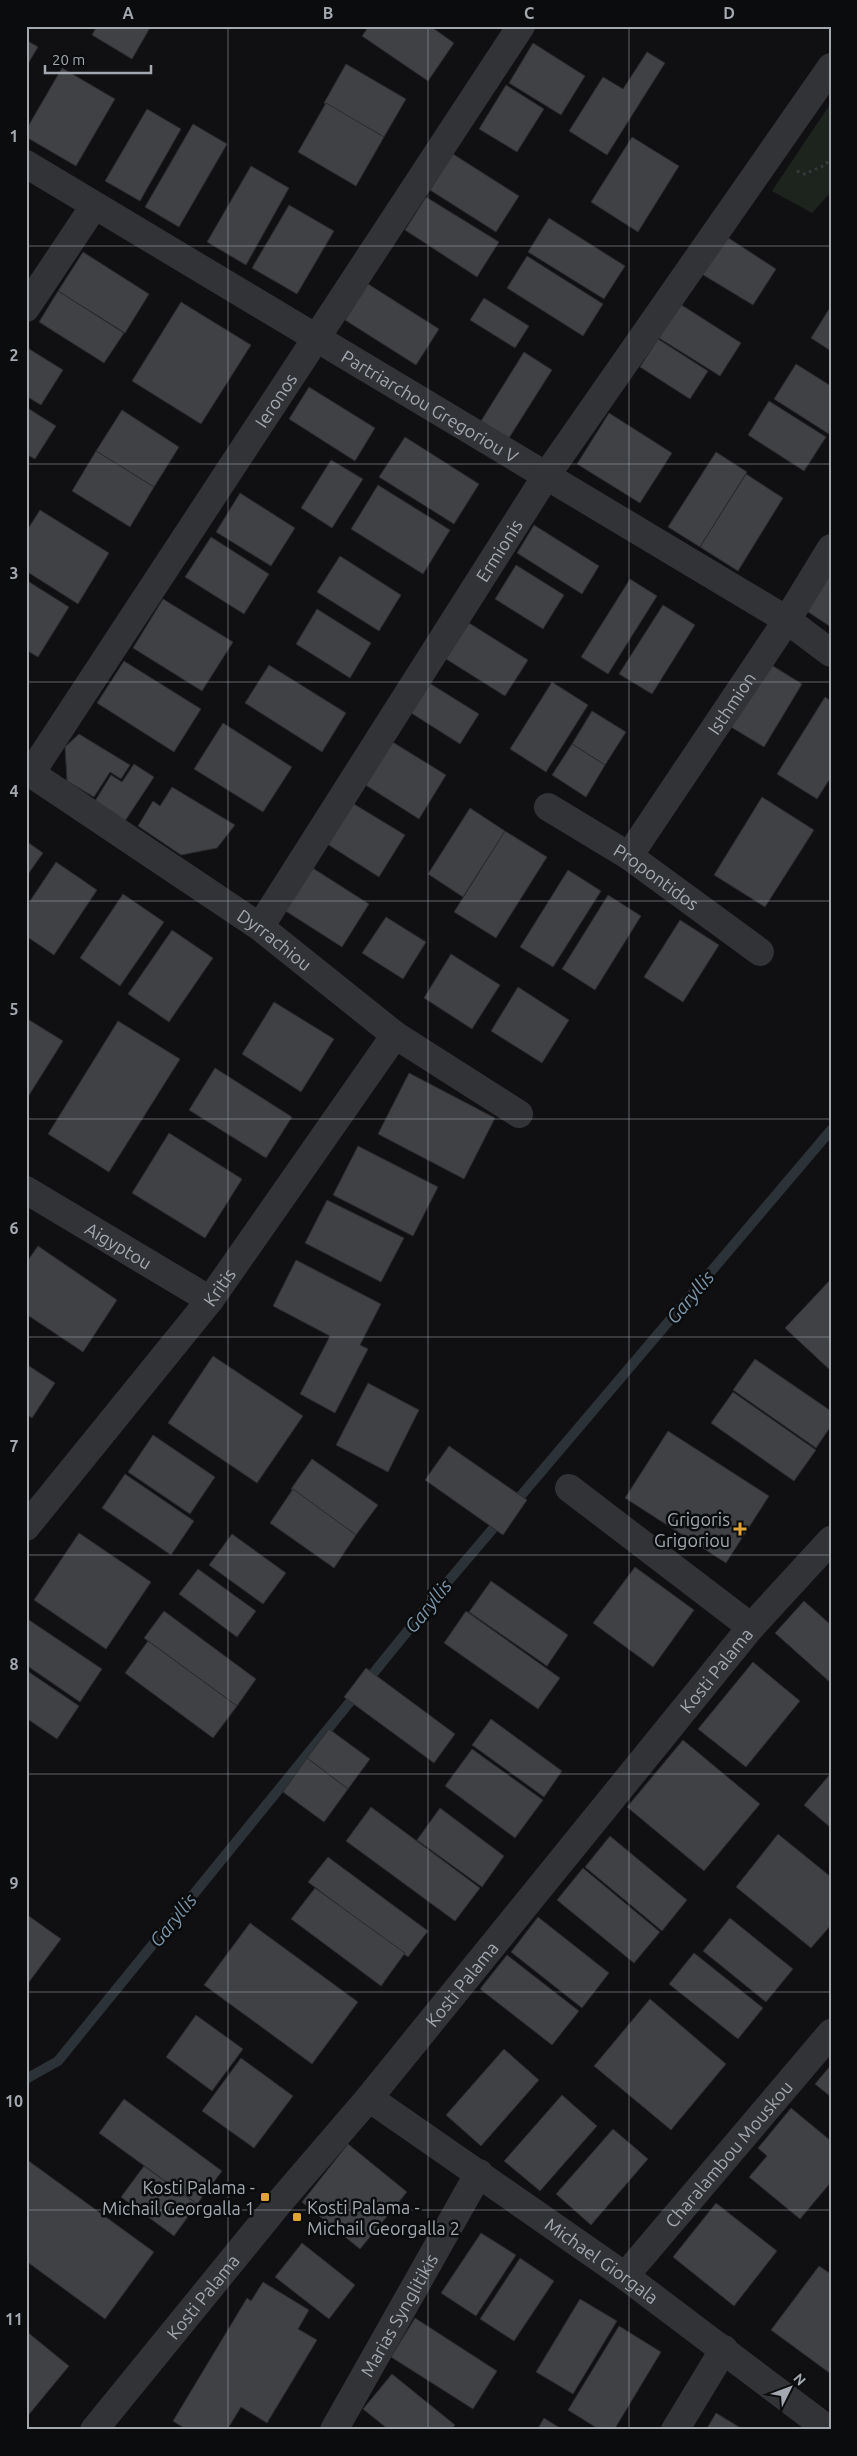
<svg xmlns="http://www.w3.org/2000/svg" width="857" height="2456" font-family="Ubuntu,sans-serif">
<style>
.green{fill:#1d241e}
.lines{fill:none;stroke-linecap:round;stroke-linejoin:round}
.stream{stroke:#2b3339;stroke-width:10}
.building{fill:#3f4145;stroke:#2b2b2e}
.path{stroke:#383a3d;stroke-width:3;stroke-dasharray:2.5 4;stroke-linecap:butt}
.minor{stroke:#323336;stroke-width:28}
.grid{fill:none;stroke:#a3a8b1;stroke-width:1;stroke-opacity:0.55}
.poi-dot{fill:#e1a339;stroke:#0b0c0d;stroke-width:2}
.labels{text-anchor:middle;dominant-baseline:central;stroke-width:5;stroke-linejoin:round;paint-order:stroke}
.street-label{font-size:18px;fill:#a3a8b1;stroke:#0b0c0d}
.poi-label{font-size:18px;fill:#a3a8b1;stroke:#0b0c0d;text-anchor:end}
.water-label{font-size:19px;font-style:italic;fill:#7c96aa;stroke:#0b0c0d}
.neatline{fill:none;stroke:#a3a8b1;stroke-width:2}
.grid-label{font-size:16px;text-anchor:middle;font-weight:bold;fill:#a3a8b1}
</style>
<rect width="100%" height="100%" fill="#101012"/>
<path class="green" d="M831,103v89l-19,21 -40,-22z"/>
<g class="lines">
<g class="stream">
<path d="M513,1505l318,-375"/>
<path d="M26,2079l32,-18 387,-476 57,-67"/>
</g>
</g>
<g class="building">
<path d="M97,26h54l-19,33 -40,-24z"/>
<path d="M369,26h61l24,17 -26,38 -66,-45z"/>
<path d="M26,40l12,7 -12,20z"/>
<path d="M533,43l52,33 -24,39 -52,-32z"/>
<path d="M647,52l18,11 -58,92 -38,-24 34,-54 20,12z"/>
<path d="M346,64l60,35 -22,38 -60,-34z"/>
<path d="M62,68l53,31 -39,67 -50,-29v-7z"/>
<path d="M506,85l38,24 -27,43 -38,-23z"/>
<path d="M326,103l58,34 -28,49 -58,-34z"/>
<path d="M147,109l34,20 -41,72 -35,-20z"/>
<path d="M193,124l34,20 -48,83 -34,-20z"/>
<path d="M632,137l47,29 -41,66 -47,-30z"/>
<path d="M453,154l66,42 -23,36 -66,-42z"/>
<path d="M251,166l38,22 -43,77 -39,-23z"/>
<path d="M426,197l73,45 -22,35 -72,-47z"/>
<path d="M289,205l45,26 -37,63 -45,-26z"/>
<path d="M549,218l76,48 -21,33 -76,-47z"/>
<path d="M724,235l52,34 -23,36 -53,-32z"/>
<path d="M83,252l66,42 -24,39 -67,-42z"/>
<path d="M527,256l76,48 -20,32 -76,-48z"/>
<path d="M368,284l71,45 -23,36 -71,-45z"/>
<path d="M58,291l66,42 -20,30 -65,-41z"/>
<path d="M484,298l45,28 -14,22 -45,-28z"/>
<path d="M181,302l70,43 -50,79 -69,-43z"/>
<path d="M680,304l61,39 -21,33 -61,-38z"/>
<path d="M831,306v45l-20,-13z"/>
<path d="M658,339l50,32 -18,28 -50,-32z"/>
<path d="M26,347l37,23 -22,35 -15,-9z"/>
<path d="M524,352l28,18 -43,68 -28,-17z"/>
<path d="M796,364l35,22 -2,48 -55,-35z"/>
<path d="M309,387l66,41 -20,33 -66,-42z"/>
<path d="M769,401l57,36 -22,34 -56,-36z"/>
<path d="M26,407l30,19 -21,33 -9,-5z"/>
<path d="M122,410l57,37 -25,40 -58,-36z"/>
<path d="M609,413l63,40 -32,50 -63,-39z"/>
<path d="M405,437l74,47 -25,40 -75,-47z"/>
<path d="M96,451l58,36 -24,40 -58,-36z"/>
<path d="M716,452l31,20 -47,75 -32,-20z"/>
<path d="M331,460l32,19 -31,49 -31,-20z"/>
<path d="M746,474l37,24 -45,73 -38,-24z"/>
<path d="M378,485l72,45 -27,44 -72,-45z"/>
<path d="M240,493l55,35 -24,38 -55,-34z"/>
<path d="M40,510l69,43 -31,51 -52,-33v-39z"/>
<path d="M534,525l65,41 -17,28 -65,-41z"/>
<path d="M211,537l58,37 -25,40 -59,-37z"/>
<path d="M340,556l61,39 -22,36 -62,-39z"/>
<path d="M516,565l48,30 -21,34 -48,-30z"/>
<path d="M831,572v55l-26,-17z"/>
<path d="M630,579l27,17 -49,78 -27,-17z"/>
<path d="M26,580l43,27 -31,50 -12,-7z"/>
<path d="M163,599l70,43 -31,49 -69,-43z"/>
<path d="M663,605l32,20 -43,69 -33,-20z"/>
<path d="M317,609l54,34 -21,35 -54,-34z"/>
<path d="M469,623l59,37 -23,36 -59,-37z"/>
<path d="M124,661l77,48 -27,43 -77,-49z"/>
<path d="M765,661l37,23 -38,63 -38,-23z"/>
<path d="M269,665l77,48 -24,39 -77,-49z"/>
<path d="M426,681l53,33 -19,30 -52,-33z"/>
<path d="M552,682l36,23 -42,67 -36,-23z"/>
<path d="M825,697l6,4v76l-14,22 -40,-25z"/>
<path d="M592,711l34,21 -21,33 -33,-21z"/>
<path d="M223,723l69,44 -29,45 -69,-43z"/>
<path d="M79,734l51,31 -9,14 -11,-7 -16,25 -27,-16 -2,-34z"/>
<path d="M391,741l55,34 -27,44 -55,-35z"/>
<path d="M572,744l33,21 -19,32 -34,-22z"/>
<path d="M134,764l20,13 -29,44 -30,-20 16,-26 11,7z"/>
<path d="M172,787l63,38 -18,23 -36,7 -43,-29 15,-25 7,5z"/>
<path d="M762,797l52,33 -49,77 -51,-32z"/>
<path d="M349,801l56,34 -26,42 -55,-35z"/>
<path d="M470,808l35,23 -42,66 -35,-23z"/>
<path d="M505,831l42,26 -51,81 -42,-26z"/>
<path d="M26,841l17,12 -17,24z"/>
<path d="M56,862l41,28 -43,65 -28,-19v-29z"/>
<path d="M311,867l58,37 -27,43 -58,-37z"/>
<path d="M568,870l33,21 -48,76 -33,-20z"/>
<path d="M123,894l41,28 -44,64 -40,-28z"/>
<path d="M608,895l33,21 -46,74 -33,-21z"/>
<path d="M386,917l40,25 -23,37 -41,-26z"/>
<path d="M680,920l39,25 -36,57 -39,-25z"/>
<path d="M172,930l41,28 -44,64 -41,-28z"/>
<path d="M451,954l49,31 -28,44 -48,-31z"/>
<path d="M518,987l51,33 -27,43 -51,-32z"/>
<path d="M274,1002l60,37 -33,53 -59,-38z"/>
<path d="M26,1018l37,23 -37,59z"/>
<path d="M118,1021l62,38 -71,113 -61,-38z"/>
<path d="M215,1068l77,49 -26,41 -77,-48z"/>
<path d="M409,1073l86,45 -31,61 -86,-45z"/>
<path d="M169,1133l73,46 -37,59 -73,-45z"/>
<path d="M358,1146l80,41 -25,49 -80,-41z"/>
<path d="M327,1200l77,38 -23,44 -76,-39z"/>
<path d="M38,1246l79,54 -34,52 -57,-38v-51z"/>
<path d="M296,1260l85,44 -21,41 8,4 -33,64 -35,-19 30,-58 -57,-30z"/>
<path d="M831,1279v92l-46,-43z"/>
<path d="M213,1356l90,60 -46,67 -89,-60z"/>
<path d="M755,1359l76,52v15l-15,22 -83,-58z"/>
<path d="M26,1364l29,19 -23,35 -6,-4z"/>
<path d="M368,1383l51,27 -31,62 -52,-27z"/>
<path d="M733,1392l83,58 -22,31 -83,-58z"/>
<path d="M668,1431l101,65 -43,67 -101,-65z"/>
<path d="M153,1435l62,42 -25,37 -62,-42z"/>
<path d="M449,1446l78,54 -24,35 -78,-55z"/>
<path d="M312,1459l66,46 -22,30 -65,-46z"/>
<path d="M125,1474l69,47 -23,34 -69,-47z"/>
<path d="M293,1489l63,46 -22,33 -64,-45z"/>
<path d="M79,1533l72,49 -45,67 -72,-49z"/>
<path d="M232,1534l54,39 -23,31 -54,-39z"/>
<path d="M635,1567l59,43 -41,57 -60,-44z"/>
<path d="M198,1569l58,42 -19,26 -58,-43z"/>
<path d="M491,1581l77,54 -21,31 -78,-54z"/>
<path d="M804,1601l27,24v58l-56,-50z"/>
<path d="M164,1611l92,68 -19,27 -93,-68z"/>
<path d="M466,1611l94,67 -22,31 -94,-66z"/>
<path d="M26,1618l76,51 -22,33 -54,-37z"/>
<path d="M148,1641l89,65 -24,32 -88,-65z"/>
<path d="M753,1662l47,39 -54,66 -48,-38z"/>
<path d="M366,1668l89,66 -21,29 -90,-66z"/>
<path d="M26,1670l53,36 -22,33 -31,-21z"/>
<path d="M491,1719l71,52 -18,26 -72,-52z"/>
<path d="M329,1729l41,30 -22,30 -41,-31z"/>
<path d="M683,1740l77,64 -56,67 -77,-64z"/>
<path d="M472,1749l71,51 -28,38 -70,-52z"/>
<path d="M307,1758l41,31 -24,33 -41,-30z"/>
<path d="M831,1773v55l-27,-23z"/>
<path d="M371,1807l109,81 -25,33 -109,-80z"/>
<path d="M440,1808l64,48 -22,31 -65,-47z"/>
<path d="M778,1834l53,43v48l-20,23 -75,-61z"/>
<path d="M610,1836l77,64 -25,31 -77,-64z"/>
<path d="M328,1857l100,74 -20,26 -100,-75z"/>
<path d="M583,1868l77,64 -26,31 -77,-63z"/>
<path d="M315,1888l90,65 -24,33 -90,-67z"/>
<path d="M26,1914l35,25 -35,47z"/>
<path d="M538,1917l71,56 -27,35 -71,-56z"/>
<path d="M730,1918l63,51 -27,33 -63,-51z"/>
<path d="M250,1923l108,79 -46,62 -108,-79z"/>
<path d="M694,1953l69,55 -25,31 -69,-55z"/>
<path d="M507,1955l72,56 -27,34 -72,-56z"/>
<path d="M650,1999l76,65 -55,66 -77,-64z"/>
<path d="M196,2015l47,34 -31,42 -46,-34z"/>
<path d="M504,2049l35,31 -58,66 -35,-31z"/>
<path d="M241,2058l52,38 -39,52 -52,-37z"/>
<path d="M831,2065v32l-16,-13z"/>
<path d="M562,2095l35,31 -57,65 -36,-30z"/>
<path d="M124,2099l98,72 -25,33 -98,-71z"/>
<path d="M791,2108l40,33v41l-31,37 -51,-42 18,-21 -9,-8z"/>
<path d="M613,2129l35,30 -57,66 -35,-31z"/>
<path d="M348,2144l59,48 -47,57 -58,-47z"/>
<path d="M26,2159l128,93 -49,67 -79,-58z"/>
<path d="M144,2166l53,38 -23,32 -53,-39z"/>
<path d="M716,2203l61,48 -43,55 -61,-49z"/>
<path d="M481,2233l35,22 -40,61 -35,-23z"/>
<path d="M302,2243l53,42 -26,34 -54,-42z"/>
<path d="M520,2258l34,23 -40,60 -34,-22z"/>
<path d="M819,2266l12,8v100l-60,-44z"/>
<path d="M263,2282l46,28 -11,19 19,11 -50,83 -26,-16 -14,23h-40l-14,-9 74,-123 4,3z"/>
<path d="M580,2299l37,22 -44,73 -37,-22z"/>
<path d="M415,2318l82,53 -24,38 -82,-52z"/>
<path d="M619,2326l42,26 -47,78h-14l-32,-20z"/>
<path d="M26,2331l43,35 -43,52z"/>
<path d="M392,2374l63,51 -4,5h-62l-26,-21z"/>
<path d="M716,2413l28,17h-38z"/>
<path d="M544,2418l19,12h-26z"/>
</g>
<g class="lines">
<path class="path" d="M797,171l8,3 20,-9 6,-7"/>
<g class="minor">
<path id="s1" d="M26,164l761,456 44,33"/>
<path d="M26,308l68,-102"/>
<path id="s2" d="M26,770l234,157 135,108 124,79"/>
<path id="s3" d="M31,773l490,-747"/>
<path id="s4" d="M548,807l81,49 131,96"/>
<path id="s5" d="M629,856l158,-236 44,-72"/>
<path id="s6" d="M260,927l286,-451 285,-409"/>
<path id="s7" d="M26,1190l184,110"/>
<path d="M569,1488l182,139"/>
<path id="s8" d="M26,1527l184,-227 185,-265"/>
<path id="s9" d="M369,2098l256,178 204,154"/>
<path id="s10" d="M625,2276l206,-243"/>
<path id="s11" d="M94,2430l184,-226 91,-106 382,-471 80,-87"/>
<path id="s12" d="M334,2430l145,-257"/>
<path d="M675,2430l49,-81"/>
</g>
</g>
<path class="grid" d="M228,26v2404M428,26v2404M629,26v2404M26,246h805M26,464h805M26,682h805M26,901h805M26,1119h805M26,1337h805M26,1555h805M26,1774h805M26,1992h805M26,2210h805"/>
<g class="poi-dot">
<path d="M737.5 1521.5h5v5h5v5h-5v5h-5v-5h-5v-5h5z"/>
<rect x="260" y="2192" width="10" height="10" rx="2.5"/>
<rect x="292" y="2212" width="10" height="10" rx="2.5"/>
</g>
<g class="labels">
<g class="street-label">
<text stroke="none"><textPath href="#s3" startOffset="446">Ieronos</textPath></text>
<text stroke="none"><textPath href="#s1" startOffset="471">Partriarchou Gregoriou V</textPath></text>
<text stroke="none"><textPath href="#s6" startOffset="446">Ermionis</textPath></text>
<text stroke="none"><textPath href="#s5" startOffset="184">Isthmion</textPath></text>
<text stroke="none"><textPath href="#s4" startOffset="129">Propontidos</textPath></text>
<text stroke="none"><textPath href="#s2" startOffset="301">Dyrrachiou</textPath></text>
<text stroke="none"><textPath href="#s7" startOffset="108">Aigyptou</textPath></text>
<text stroke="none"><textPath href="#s8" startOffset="308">Kritis</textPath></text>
<text stroke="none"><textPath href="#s11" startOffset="982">Kosti Palama</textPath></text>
<text stroke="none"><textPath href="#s11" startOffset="578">Kosti Palama</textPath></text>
<text stroke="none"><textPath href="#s10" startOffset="160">Charalambou Mouskou</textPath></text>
<text stroke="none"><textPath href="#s9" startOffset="284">Michael Giorgala</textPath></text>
<text stroke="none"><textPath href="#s11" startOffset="172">Kosti Palama</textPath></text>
<text stroke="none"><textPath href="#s12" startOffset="132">Marias Synglitikis</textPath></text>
</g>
<g class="poi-label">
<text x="730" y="1519">Grigoris<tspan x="730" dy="21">Grigoriou</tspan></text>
<text x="255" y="2187">Kosti Palama -<tspan x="255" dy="21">Michail Georgalla 1</tspan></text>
<text x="307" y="2207" text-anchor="start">Kosti Palama -<tspan x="307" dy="21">Michail Georgalla 2</tspan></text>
</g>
<g class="water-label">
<text transform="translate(690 1297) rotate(-50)">Garyllis</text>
<text transform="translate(428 1606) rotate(-51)">Garyllis</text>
<text transform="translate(173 1920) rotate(-51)">Garyllis</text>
</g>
</g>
<rect width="857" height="2456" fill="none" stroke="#0b0c0d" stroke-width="55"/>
<g transform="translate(790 2388) rotate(48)" stroke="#0b0c0d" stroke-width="4" paint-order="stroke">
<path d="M0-4L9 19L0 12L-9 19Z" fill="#a3a8b1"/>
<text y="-8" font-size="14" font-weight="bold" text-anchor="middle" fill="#a3a8b1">N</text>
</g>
<path d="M45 65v8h106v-8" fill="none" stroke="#a3a8b1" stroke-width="2.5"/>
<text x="52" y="65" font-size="15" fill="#a3a8b1" stroke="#0b0c0d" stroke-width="4" paint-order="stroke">20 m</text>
<rect x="28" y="28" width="802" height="2400" class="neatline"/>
<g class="grid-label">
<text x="128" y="19">A</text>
<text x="328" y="19">B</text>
<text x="529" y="19">C</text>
<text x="729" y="19">D</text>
<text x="14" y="142">1</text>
<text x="14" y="361">2</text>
<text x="14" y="579">3</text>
<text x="14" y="797">4</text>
<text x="14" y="1015">5</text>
<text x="14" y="1234">6</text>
<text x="14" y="1452">7</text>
<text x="14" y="1670">8</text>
<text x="14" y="1889">9</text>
<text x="14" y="2107">10</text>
<text x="14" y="2325">11</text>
</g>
</svg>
